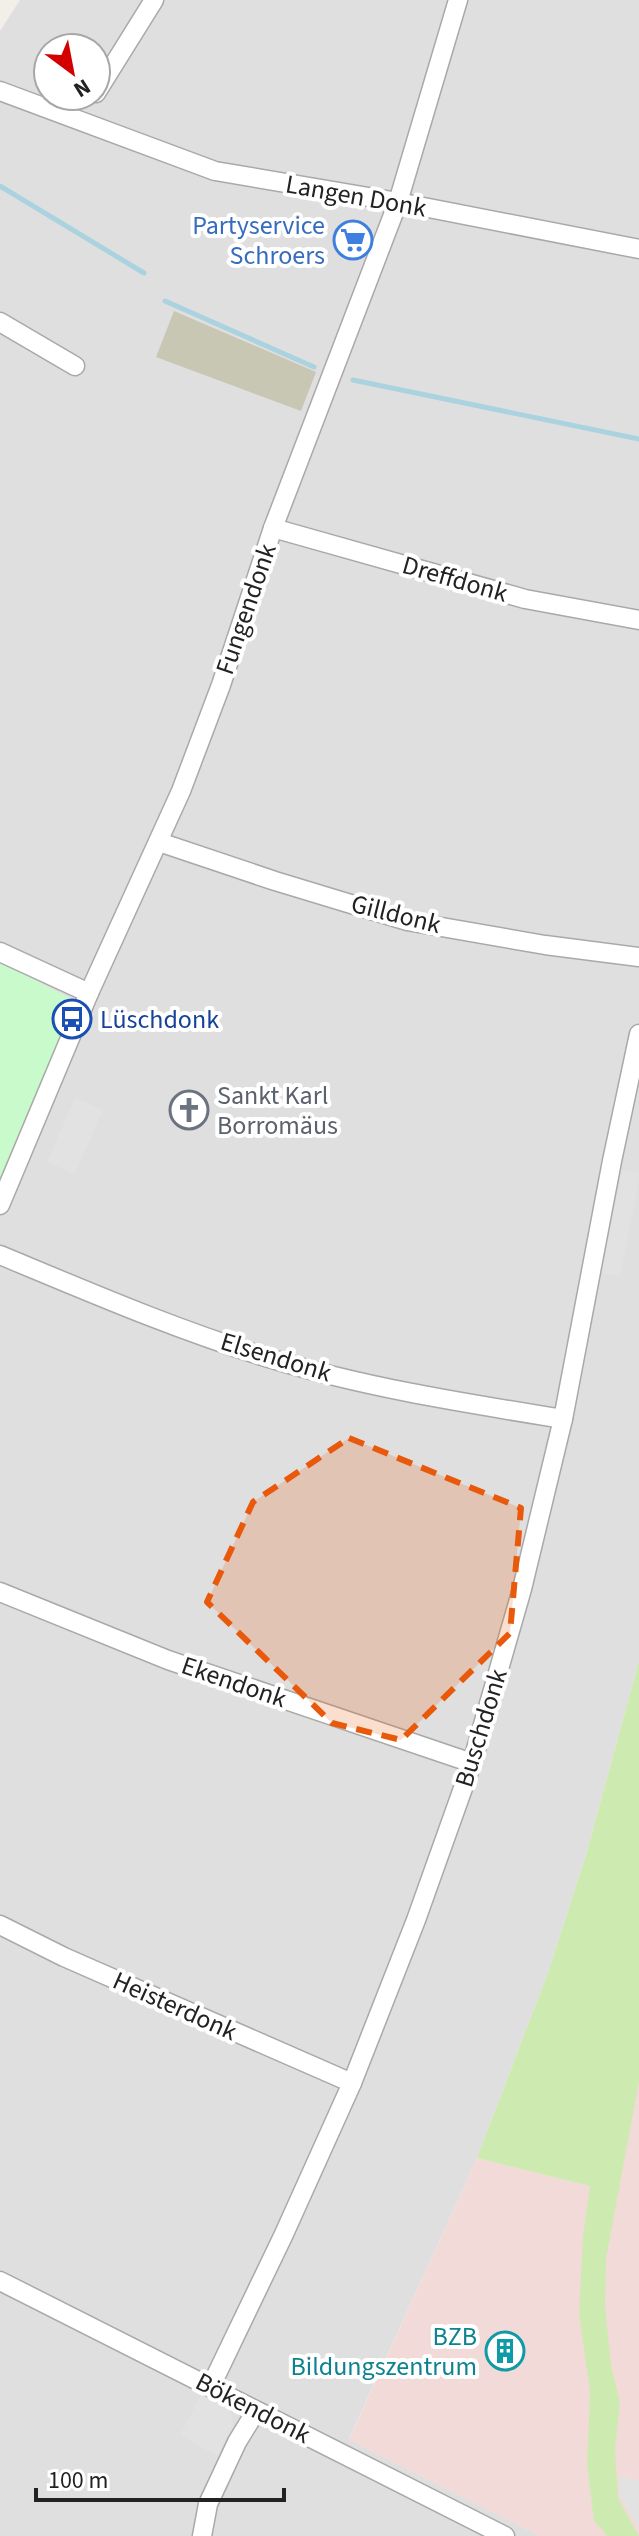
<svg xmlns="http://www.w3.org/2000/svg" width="639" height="2536" font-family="'Source Sans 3',sans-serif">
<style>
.residential{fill:#e0dfdf;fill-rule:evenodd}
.commercial{fill:#f2dad9}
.construction{fill:#c7c7b4}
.grass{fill:#cdebb0}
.park{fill:#c8facc}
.parking{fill:#e2e2e2}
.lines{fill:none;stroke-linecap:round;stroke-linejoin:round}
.stream{stroke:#aad3df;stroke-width:5}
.minor-casing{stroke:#a9a9a9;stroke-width:21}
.minor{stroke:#fff;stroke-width:18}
.marked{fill:#e8590c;fill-opacity:0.2;stroke:#e8590c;stroke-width:6;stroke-dasharray:16 10;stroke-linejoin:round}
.labels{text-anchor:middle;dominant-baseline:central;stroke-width:8;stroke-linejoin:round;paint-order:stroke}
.street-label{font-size:26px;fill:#222;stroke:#fff}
.shop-label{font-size:26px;fill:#366cbe;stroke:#fff;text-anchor:end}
.transit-label{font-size:26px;fill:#164399;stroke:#fff;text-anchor:start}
.worship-label{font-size:26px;fill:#5b616d;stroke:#fff;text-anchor:start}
.culture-label{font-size:26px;fill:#0d838f;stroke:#fff;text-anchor:end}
</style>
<rect width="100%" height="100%" fill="#f2efe9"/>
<path class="residential" d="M20,0h619v1661l-53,194 -37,115 -72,188 -128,281 191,97h-540v-1352l80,-180 -80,-42v-931zM48,48h48v48h-48z"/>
<path class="commercial" d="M639,1950v586h-99l-191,-96 128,-282 114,28z"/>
<path class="construction" d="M174,311l142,61 -15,39 -145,-54z"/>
<path class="grass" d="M639,1661v420l-33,178 -1,48 6,57 9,39 -5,46 3,49 21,38h-32l-13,-15 -7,-56 3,-73 -11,-79 4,-77 7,-50 -113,-28 72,-188 37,-115z"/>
<path class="park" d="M0,962l81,42 -81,180z"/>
<g class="parking">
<path d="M75,1098l28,12 -28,64 -28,-12z"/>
<path d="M622,1170l17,3v7l-19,96 -19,-3z"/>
<path d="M201,2395l29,14 3,14 -15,33 -38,-21z"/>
<path d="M619,2476l20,5v47l-19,-31z"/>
</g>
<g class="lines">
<g class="stream">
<path d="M0,186l144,87"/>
<path d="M165,301l149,66"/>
<path d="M353,380l286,59"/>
</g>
<defs>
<g id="minor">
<path d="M0,91l215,80 183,31 241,47"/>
<path d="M96,93l58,-93"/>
<path d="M0,322l75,44"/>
<path d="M273,528l252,71 114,21"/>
<path d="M159,842l116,39 132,40 138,24 94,12"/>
<path d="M0,952l89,41"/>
<path d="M0,1205l89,-212 92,-202 40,-106 52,-157 125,-326 60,-202"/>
<path d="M0,1255c89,37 179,76 272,104 95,29 193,44 291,60"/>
<path d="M0,1592l168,68 304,103"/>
<path d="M0,1925l64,32 288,126"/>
<path d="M0,2281l505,255"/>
<path d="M211,2386l73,-152 68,-151 64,-163 56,-157 50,-174 41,-170 49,-258 27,-127"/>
<path d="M202,2536l6,-32 29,-62 19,-31"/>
</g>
</defs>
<use href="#minor" class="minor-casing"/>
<use href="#minor" class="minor"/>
</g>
<path class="marked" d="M349,1438l172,70 -11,125 -109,107 -69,-17 -125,-121 46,-100z"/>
<defs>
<symbol id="supermarket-ring" viewBox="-11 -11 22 22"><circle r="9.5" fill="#fff" stroke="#3f7fe0" stroke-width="1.5"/><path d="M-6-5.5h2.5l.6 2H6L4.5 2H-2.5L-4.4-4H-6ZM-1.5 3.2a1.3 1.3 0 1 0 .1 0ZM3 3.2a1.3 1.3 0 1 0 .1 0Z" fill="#3f7fe0"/></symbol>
<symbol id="bus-ring" viewBox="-11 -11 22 22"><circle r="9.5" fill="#fff" stroke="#1a4fb4" stroke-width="1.5"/><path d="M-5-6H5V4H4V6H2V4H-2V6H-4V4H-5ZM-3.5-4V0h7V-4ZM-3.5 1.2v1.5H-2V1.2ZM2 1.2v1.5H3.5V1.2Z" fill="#1a4fb4"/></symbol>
<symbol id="church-ring" viewBox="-11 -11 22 22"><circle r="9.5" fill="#fff" stroke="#6b7280" stroke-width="1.5"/><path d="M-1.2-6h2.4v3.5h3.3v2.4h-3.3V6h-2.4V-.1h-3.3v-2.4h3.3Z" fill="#6b7280"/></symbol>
<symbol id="building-ring" viewBox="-11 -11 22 22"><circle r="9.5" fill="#fff" stroke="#0f9aa8" stroke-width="1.5"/><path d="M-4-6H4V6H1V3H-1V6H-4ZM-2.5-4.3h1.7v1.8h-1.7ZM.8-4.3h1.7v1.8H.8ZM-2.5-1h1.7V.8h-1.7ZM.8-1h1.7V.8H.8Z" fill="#0f9aa8"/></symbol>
</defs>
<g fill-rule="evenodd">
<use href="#supermarket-ring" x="331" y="218" width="44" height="44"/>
<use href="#bus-ring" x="50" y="997" width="44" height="44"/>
<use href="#church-ring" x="167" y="1088" width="44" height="44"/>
<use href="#building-ring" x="483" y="2329" width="44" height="44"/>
</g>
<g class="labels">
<g class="street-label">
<text transform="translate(356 196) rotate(10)">Langen Donk</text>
<text transform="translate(455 579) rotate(16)">Dreffdonk</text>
<text transform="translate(246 609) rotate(-71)">Fungendonk</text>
<text transform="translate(396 914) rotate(14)">Gilldonk</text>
<text transform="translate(276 1357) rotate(17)">Elsendonk</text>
<text transform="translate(234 1682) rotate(19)">Ekendonk</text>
<text transform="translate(481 1728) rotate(-73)">Buschdonk</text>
<text transform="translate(175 2006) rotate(24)">Heisterdonk</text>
<text transform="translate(253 2408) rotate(27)">Bökendonk</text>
</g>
<g class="shop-label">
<text x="325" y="225">Partyservice<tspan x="325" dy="30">Schroers</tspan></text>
</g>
<g class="transit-label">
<text x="100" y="1019">Lüschdonk</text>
</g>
<g class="worship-label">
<text x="217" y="1095">Sankt Karl<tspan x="217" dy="30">Borromäus</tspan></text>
</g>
<g class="culture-label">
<text x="477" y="2336">BZB<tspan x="477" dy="30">Bildungszentrum</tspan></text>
</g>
</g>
<g transform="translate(72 72) rotate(148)"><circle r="38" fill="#ffffff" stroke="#a7a7a7" stroke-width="2"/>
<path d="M0-6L14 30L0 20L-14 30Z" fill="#d40000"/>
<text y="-12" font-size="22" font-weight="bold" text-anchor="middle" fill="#222222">N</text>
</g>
<path d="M36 2488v12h248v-12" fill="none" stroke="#222222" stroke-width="4"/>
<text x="48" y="2488" font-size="24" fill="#222222" stroke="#ffffff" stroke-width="6" paint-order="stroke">100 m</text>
</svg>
